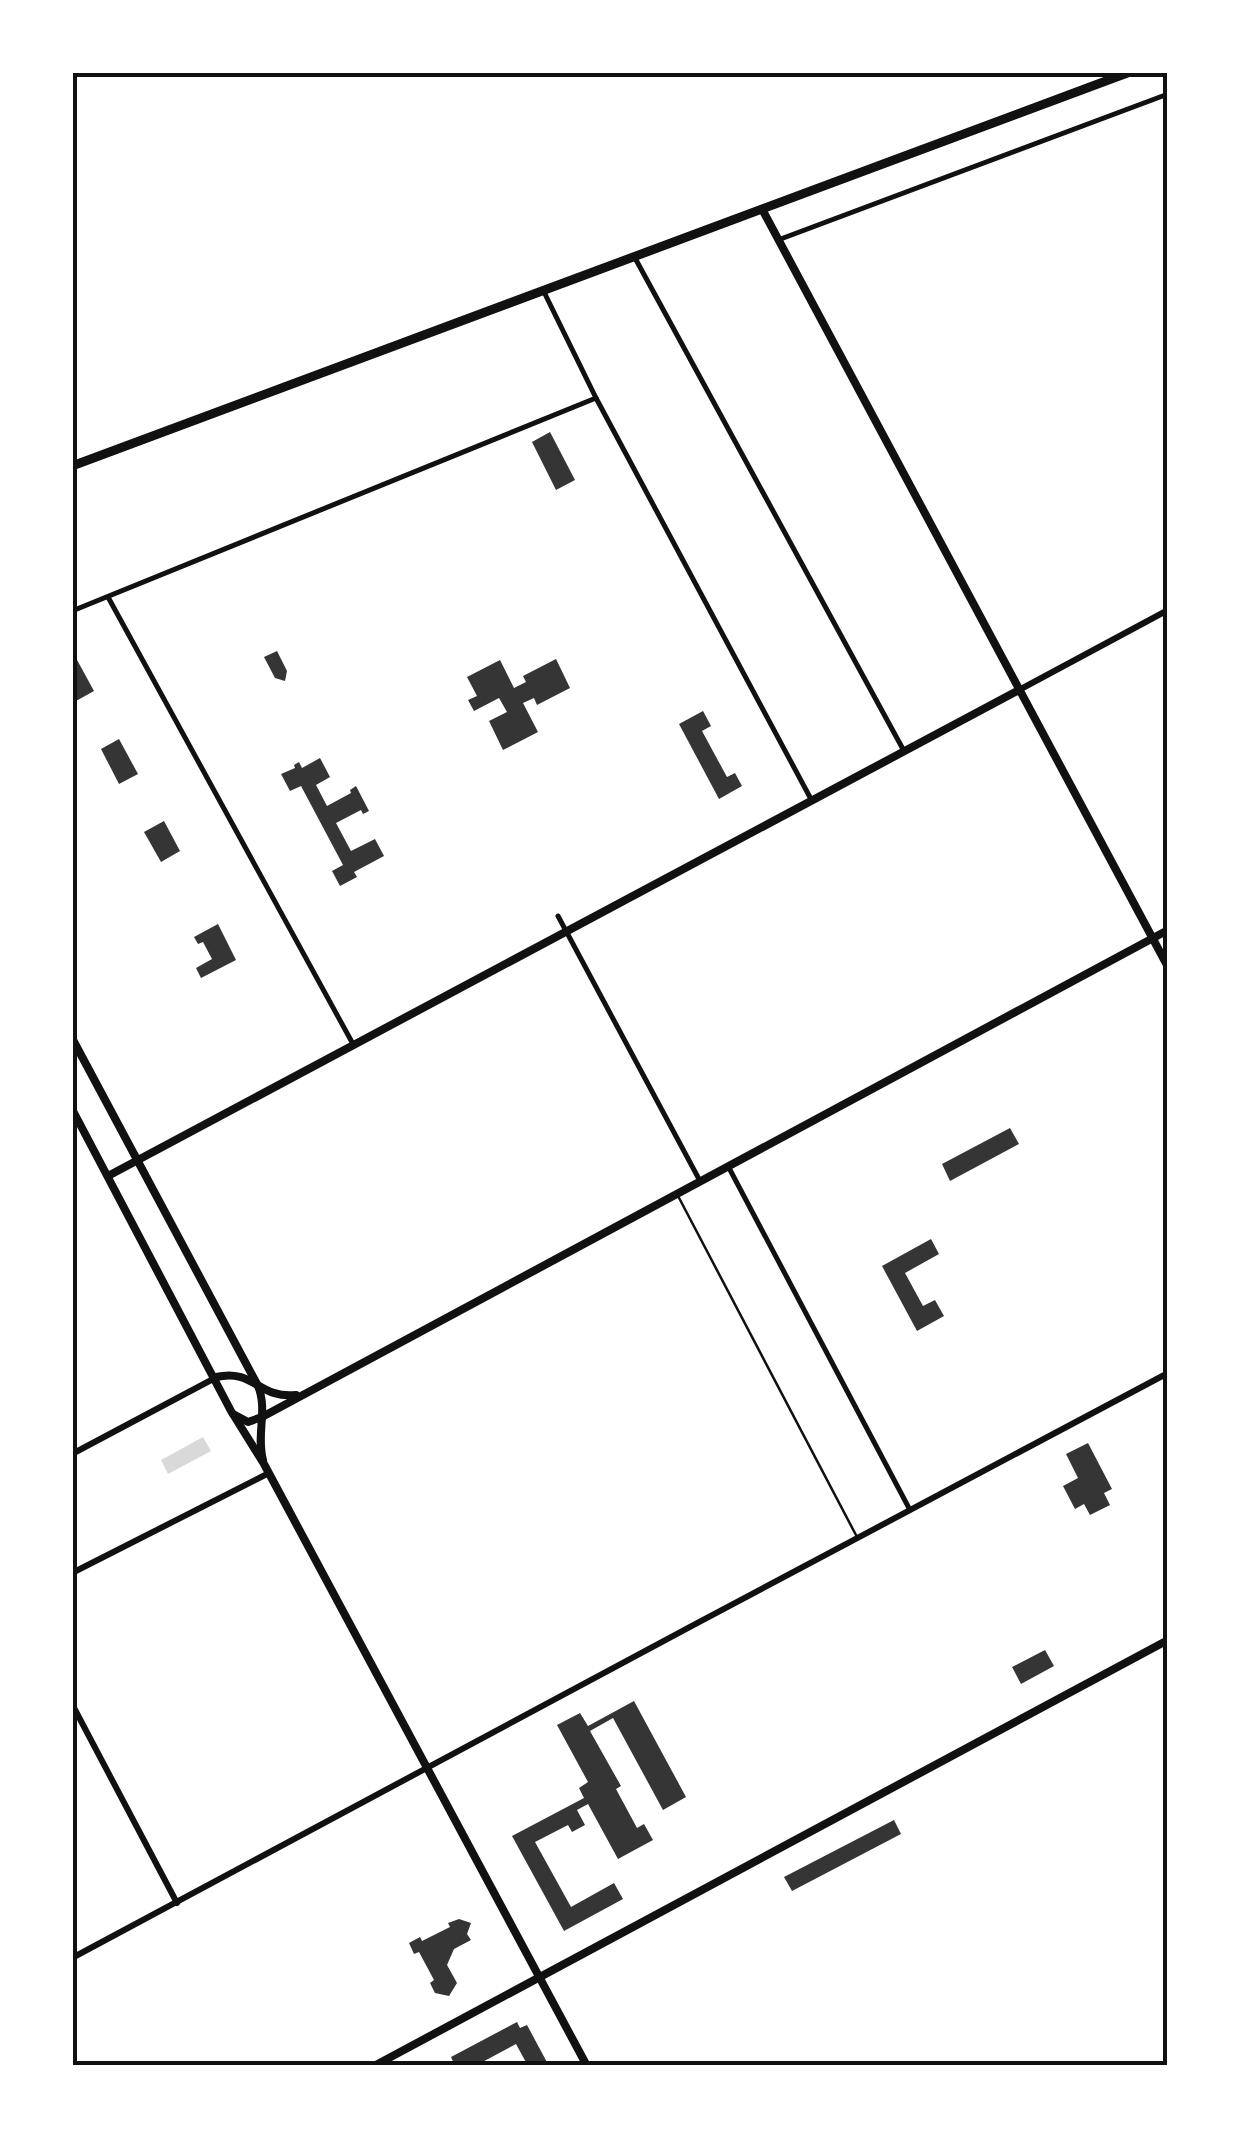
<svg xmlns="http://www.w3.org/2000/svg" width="1240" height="2138" font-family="Rubik,sans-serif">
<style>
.water{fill:#d9d9d9}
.building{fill:#353535}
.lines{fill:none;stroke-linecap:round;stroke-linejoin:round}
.service{stroke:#111;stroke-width:2.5}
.minor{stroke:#111;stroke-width:5}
.tertiary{stroke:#111;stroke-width:6}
.secondary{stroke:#111;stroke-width:8}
.trunk{stroke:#111;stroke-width:9}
.neatline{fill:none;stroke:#111;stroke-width:4}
</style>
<rect width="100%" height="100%" fill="#fff"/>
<path class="water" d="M203,1437l8,14 -43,23 -7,-14z"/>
<g class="building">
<path d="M550,432l25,48 -19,10 -24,-48z"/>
<path d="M277,651l10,20 -2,10 -10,-3 -11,-21z"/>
<path d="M76,658l18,33 -18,10 -4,-6v-36z"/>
<path d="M556,659l14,29 -33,17 -3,-7 -11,5 15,29 -35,18 -14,-29 18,-9 -8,-14 -25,13 -6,-11 9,-4 -10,-19 33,-17 14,28 12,-6 -3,-6z"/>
<path d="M703,711l8,15 -9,5 25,46 8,-4 7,13 -23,13 -40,-75z"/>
<path d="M119,739l19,35 -19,10 -18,-35z"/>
<path d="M320,758l10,19 -14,8 11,21 24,-13 -1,-3 6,-4 13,25 -6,3 -2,-4 -25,13 15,28 24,-12 9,17 -30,16 3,5 -17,9 -8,-15 11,-6 -42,-79 -11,5 -9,-17 14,-6 -1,-3 5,-3 3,6z"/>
<path d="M164,821l16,30 -19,11 -17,-30z"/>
<path d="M218,924l18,36 -35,18 -5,-10 16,-9 -9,-17 -5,2 -4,-7z"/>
<path d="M1010,1128l9,16 -69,37 -8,-17z"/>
<path d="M931,1239l8,15 -34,19 18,33 12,-6 9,16 -27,15 -35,-65z"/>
<path d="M1088,1443l24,46 -8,4 6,12 -20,10 -6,-11 -9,5 -12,-23 15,-8 -12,-24z"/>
<path d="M1045,1650l9,16 -33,18 -9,-17z"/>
<path d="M634,1701l52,96 -23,13 -50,-92 -23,13 31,55 -5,3 21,39 7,-4 9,16 -35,19 -30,-55 -11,6 8,15 -13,7 -4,-7 -33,17 36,65 43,-24 9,16 -59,32 -52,-95 72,-38 -5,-10 9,-6 -31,-57 23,-12 8,13z"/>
<path d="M894,1820l7,14 -109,57 -8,-14z"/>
<path d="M459,1919l12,4 -4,11 4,6 -17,9 -7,16 10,18 -8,13 -14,-3 -5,-10 4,-3 -15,-28 -5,2 -5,-11 11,-6 2,4 28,-14 -2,-4z"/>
<path d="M517,2022l3,6 7,-3 22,41h-21l-12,-22 -41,22h-20l-4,-9z"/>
</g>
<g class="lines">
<path class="service" d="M677,1194l180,343"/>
<g class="minor">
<path d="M778,240l390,-146"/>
<path d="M635,258l269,493"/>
<path d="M544,292l52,106 216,403"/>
<path d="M108,597l245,447"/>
<path d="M72,611l524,-213"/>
<path d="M558,916l142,265"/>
<path d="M728,1166l182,344"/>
</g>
<g class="tertiary">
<path d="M1019,690l149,-80"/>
<path d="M72,1454l143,-76"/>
<path d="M72,1573l197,-100"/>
<path d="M72,1704l105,199"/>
<path d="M72,1958c366,-194 729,-393 1096,-585"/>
</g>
<g class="secondary">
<path d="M762,209l406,758"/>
<path d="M72,1038l186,348c10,24 -2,49 5,74"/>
<path d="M72,1109l159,302 33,53 323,602"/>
<path d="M108,1176l911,-486"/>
<path d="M216,1377c38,-9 42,22 80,18"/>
<path d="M233,1414l15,8 14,-5 906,-487"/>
<path d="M374,2066l794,-426"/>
</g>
<path class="trunk" d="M72,466l1058,-394"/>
</g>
<rect width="1240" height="2138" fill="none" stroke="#ffffff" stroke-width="150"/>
<rect x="75" y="75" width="1090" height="1988" class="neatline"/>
</svg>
